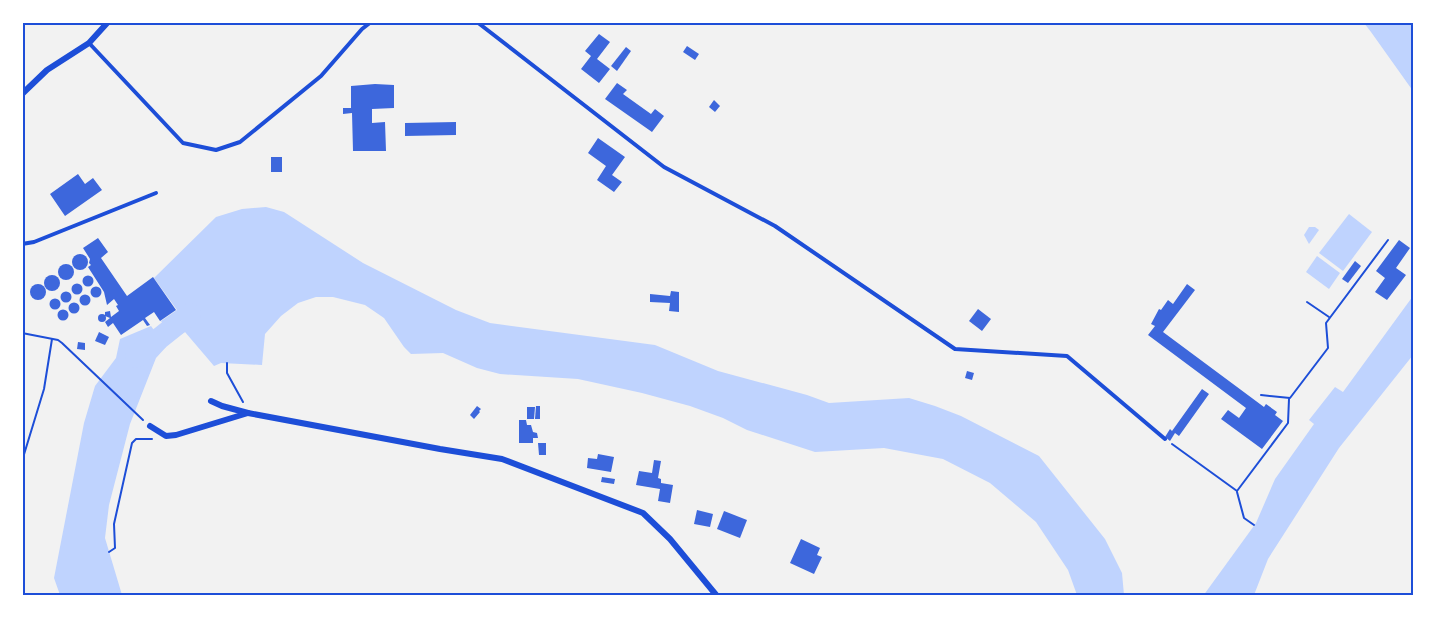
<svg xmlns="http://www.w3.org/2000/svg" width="1436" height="618" font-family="'Noto Sans',sans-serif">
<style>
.water{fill:#bfd3fe}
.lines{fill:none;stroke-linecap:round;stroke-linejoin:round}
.river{stroke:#bfd3fe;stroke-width:22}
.building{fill:#3d67dc}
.path{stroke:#1d4ed8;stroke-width:2}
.service{stroke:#1d4ed8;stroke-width:4}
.minor{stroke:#1d4ed8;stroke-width:6}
.neatline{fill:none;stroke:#1d4ed8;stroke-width:2}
</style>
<rect width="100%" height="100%" fill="#f2f2f2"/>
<g class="water">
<path d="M1364,23h49v68l-42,-59z"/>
<path d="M266,207l18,5 79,51 93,47 34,13 165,22 63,26 89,24 22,8 80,-5 26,8 26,10 78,40 66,83 17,34 2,22h-47l-9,-25 -32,-48 -46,-39 -47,-24 -59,-11 -69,4 -68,-22 -24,-12 -33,-12 -48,-13 -64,-14 -78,-5 -23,-6 -34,-15 -32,1 -7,-7 -20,-29 -19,-13 -32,-8h-17l-18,6 -17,13 -16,18 -3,31 -41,-2 -7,3 -29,-34 -12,7 -12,-18 16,-11 -23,-32 62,-61 26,-8z"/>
<path d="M1349,214l23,18 -29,39 -24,-18z"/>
<path d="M1309,227h6l4,3 -10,14 -5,-9z"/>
<path d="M1317,256l23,17 -11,16 -23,-17z"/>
<path d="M1413,296v59l-74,93 -71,111 -14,36 -51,1 53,-73 19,-44 39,-55 -5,-4 26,-33 8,5z"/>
<path d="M151,326l15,21 -10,11 -26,66 -21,81 -4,33 17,57h-62l-6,-17 30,-155 11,-37 21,-28 4,-19z"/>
</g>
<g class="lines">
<path class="river" d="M136,357l54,-43"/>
</g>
<g class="building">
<path d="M599,34l11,8 -13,17 13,10 -11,14 -18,-14 10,-13 -6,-5z"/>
<path d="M687,46l12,8 -4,6 -12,-8z"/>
<path d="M626,47l5,4 -14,20 -6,-5z"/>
<path d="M617,83l10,7 -4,4 28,20 4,-5 9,7 -12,16 -47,-33z"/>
<path d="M375,84l19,1v23l-22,1v14l13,-1 1,29h-33l-1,-38 -9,1v-6h8v-22z"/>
<path d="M714,100l6,6 -5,6 -6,-5z"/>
<path d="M456,122v13l-51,1v-13z"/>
<path d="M598,138l27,19 -13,18 10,7 -8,10 -17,-12 9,-14 -18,-13z"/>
<rect x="271" y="157" width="11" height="15"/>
<path d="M78,174l7,10 8,-6 9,12 -37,26 -15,-22z"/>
<path d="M98,238l10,14 -7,6 26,38 26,-19 23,33 -16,11 -6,-9 -9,6 5,7 -3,1 -4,-6 -22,15 -8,-12 -5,4 -3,-5 5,-4 -5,-2v-4l5,-1 1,6 8,-6 -3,-5 2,-1 -4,-6 -7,6 -3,-13 -16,-25 3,-2 -2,-2 1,-4 -7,-11z"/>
<path d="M1399,240l11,8 -14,20 10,7 -19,25 -12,-8 10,-14 -9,-7z"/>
<circle cx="80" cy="262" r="8"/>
<path d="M1355,261l6,5 -13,17 -6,-4z"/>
<circle cx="66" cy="272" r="8"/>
<circle cx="52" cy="283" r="8"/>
<circle cx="88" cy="281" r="5.5"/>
<circle cx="77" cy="289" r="5.5"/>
<circle cx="38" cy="292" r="8"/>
<path d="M1187,284l8,6 -32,42 101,75 2,-3 11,8 -2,3 8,6 -21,28 -41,-30 7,-9 11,8 7,-10 -98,-73 7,-9 -4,-2 8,-15 2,1 7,-10 5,4z"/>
<circle cx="96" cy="292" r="5.5"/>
<path d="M671,291l8,1v20l-10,-1 1,-8 -20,-1v-8l20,2z"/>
<circle cx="66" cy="297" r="5.5"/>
<circle cx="85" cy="300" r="5.5"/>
<circle cx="55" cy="304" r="5.5"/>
<circle cx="74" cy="308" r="5.5"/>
<path d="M978,309l13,10 -9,12 -13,-10z"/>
<circle cx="63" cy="315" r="5.5"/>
<circle cx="102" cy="318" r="4"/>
<path d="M99,332l10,5 -4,8 -10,-4z"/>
<path d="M78,342l7,1v7l-8,-1z"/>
<path d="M967,371l7,2 -2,7 -7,-2z"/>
<path d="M1202,389l7,5 -30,42 -4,-3 -5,8 -5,-4 5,-8 2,2z"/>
<path d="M477,406l4,3 -2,2 1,1 -6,7 -4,-4z"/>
<path d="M536,406h4v13h-5z"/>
<path d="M527,407h8l-1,12h-7z"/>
<path d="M519,420h7l1,5h4l2,7 4,1 1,5h-5v5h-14z"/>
<path d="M538,443h8v12h-7z"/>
<path d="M598,454l16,3 -3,15 -24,-4 1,-10 9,1z"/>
<path d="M654,460l7,1 -3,17 3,1v4l12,2 -3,18 -12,-2 2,-12 -24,-4 3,-14 13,2z"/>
<path d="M602,477l13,2 -1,5 -13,-2z"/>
<path d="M697,510l16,4 -3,13 -16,-3z"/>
<path d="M724,511l23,9 -7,18 -23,-9z"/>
<path d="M801,539l19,9 -3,7 5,2 -8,17 -24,-11z"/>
</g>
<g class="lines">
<g class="path">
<path d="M1307,302l22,15"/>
<path d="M22,333l36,7 4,3 81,77"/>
<path d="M227,363v10l16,29"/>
<path d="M1261,395l29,3 38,-50 -2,-25 62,-83"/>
<path d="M1172,444l65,47 51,-68 1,-24"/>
<path d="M22,461l22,-72 8,-50"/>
<path d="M1237,492l7,26 10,7"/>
<path d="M109,552l6,-4 -1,-24 18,-81 4,-4h16"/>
</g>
<g class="service">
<path d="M477,22l187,145 111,59 180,123 112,7 98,83"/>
<path d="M89,43l94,100 33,7 24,-8 81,-66 41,-47 9,-7"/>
<path d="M22,244l12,-2 122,-49"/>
</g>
<g class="minor">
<path d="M22,94l25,-24 42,-27 19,-21"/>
<path d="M211,401l11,5 26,7 192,36 62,10 141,54 27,26 47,57"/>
<path d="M150,426l16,10 10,-1 72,-22"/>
</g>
</g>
<rect width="1436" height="618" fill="none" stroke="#ffffff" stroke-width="48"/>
<rect x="24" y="24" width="1388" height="570" class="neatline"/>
</svg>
